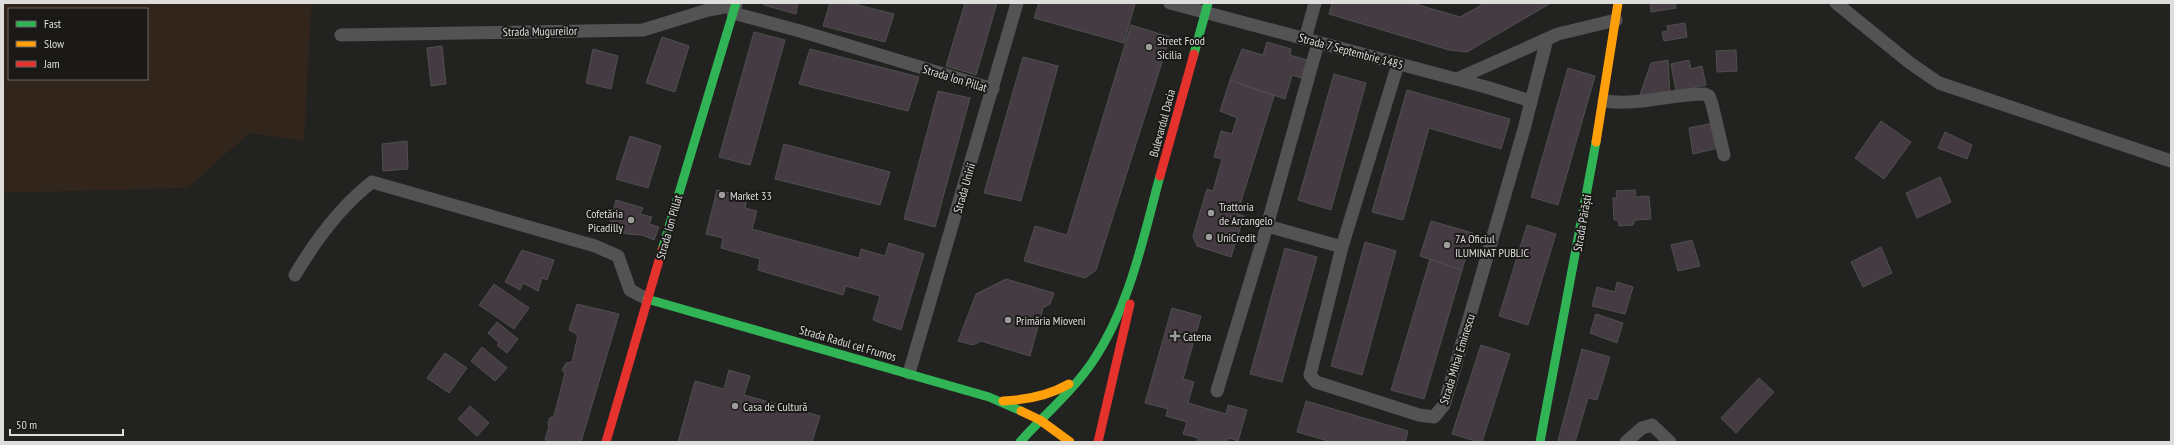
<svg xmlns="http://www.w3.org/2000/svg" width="2174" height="445" font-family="'PT Sans Narrow',sans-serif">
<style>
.industrial{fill:#32251b;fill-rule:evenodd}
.building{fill:#443c42;stroke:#504f4f}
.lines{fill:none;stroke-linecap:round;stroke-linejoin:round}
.street{stroke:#535353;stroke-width:13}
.fast{stroke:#30b455;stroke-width:9}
.slow{stroke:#ff9f0a;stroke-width:9}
.jam{stroke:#e5322d;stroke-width:9}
.poi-dot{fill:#9c9c9a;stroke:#1a1917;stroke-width:1.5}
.labels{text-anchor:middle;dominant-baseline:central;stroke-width:4;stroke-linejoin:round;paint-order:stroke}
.street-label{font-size:12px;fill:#dddddb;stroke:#1a1917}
.poi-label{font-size:12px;fill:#dddddb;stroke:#1a1917;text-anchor:start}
</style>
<rect width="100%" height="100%" fill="#222221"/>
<path class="industrial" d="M3,3h310l-2,11 -7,127 -55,-8 -61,55 -185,5zM9,9h138v70h-138z"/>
<g class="building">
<path d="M764,3h34l-2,11 -32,-9z"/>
<path d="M830,3h20l44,11 -9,28 -62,-16z"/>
<path d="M965,3h32l-21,72 -30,-9z"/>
<path d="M1039,3h93l3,1 -11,39 -90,-25z"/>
<path d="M1332,3h80l48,14 25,-14h66l-84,49 -18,-2 -120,-36z"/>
<path d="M1650,3h25l1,5 -25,4z"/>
<path d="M1685,23l2,14 -23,4 -2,-9 6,-1 -1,-5z"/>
<path d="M1131,25l39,12 -74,233 -11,8 -61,-17 11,-35 32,9z"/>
<path d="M754,32l31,8 -35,125 -31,-8z"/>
<path d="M662,37l27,9 -14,46 -29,-9z"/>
<path d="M1267,42l24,7 -1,6 17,5 -6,18 -9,-3 -7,24 -55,-19 12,-31 21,6z"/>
<path d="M442,46l4,38 -15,2 -4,-38z"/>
<path d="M593,49l25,7 -7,33 -25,-6z"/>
<path d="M810,49l109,28 -11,34 -109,-27z"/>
<path d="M1736,50l1,21 -20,1 -1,-21z"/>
<path d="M1023,57l35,9 -37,135 -37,-8z"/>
<path d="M1668,60l2,33 -30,2 11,-32z"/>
<path d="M1689,60l2,9 11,-3 4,19 -30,7 -5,-28z"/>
<path d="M1568,68l27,8 -37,129 -27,-8z"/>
<path d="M1334,74l32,9 -35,127 -33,-10z"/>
<path d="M1230,80l44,16 -37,118 7,2 -13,41 -34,-11 -4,-10 14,-47 6,2 9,-32 -8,-2 7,-26 11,3 5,-16 -17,-7z"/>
<path d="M1407,90l103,29 -9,30 -72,-21 -26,92 -31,-8z"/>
<path d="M938,91l32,7 -35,129 -31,-8z"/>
<path d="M1881,121l30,21 -27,37 -29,-21z"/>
<path d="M1713,123l5,25 -25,6 -4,-26z"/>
<path d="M1945,132l27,13 -5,14 -29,-11z"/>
<path d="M630,136l31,10 -13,42 -32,-9z"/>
<path d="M407,141l1,28 -25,2 -1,-27z"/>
<path d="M784,144l106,28 -10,33 -105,-26z"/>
<path d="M1940,177l11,25 -34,16 -11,-25z"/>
<path d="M717,190l30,7 -2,11 12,3 -5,18 107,29 2,-9 24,7 4,-13 35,11 -23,76 -28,-10 7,-24 -34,-10 -3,9 -85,-25 2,-11 -39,-11 2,-10 -17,-4z"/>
<path d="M1635,190l1,7 13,-1 2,23 -16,1 -2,5 -14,1 -1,-6h-4l-1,-22h4l-1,-7z"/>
<path d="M616,200l27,8 -3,6 12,3 -3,7 10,3 -5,13 -12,-5 -15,-1 -18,-6z"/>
<path d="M1431,221l42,12 -11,37 -42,-14z"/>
<path d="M1527,225l29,9 -28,91 -29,-9z"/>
<path d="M1692,240l8,26 -22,5 -7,-26z"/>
<path d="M1365,242l31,9 -34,124 -31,-9z"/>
<path d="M1881,247l11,26 -29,14 -12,-25z"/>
<path d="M1285,248l32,9 -35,125 -32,-8z"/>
<path d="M522,250l32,10 -7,20 -5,-2 -4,13 -15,-8 -3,7 -15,-8z"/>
<path d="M1430,259l32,11 -38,129 -33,-9z"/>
<path d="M1006,279l48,14 -4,11 -7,4 -13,48 -49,-15 -8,4 -15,-4 18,-47z"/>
<path d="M1617,282l16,5 -8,27 -33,-8 5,-19 18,5z"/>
<path d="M494,284l35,24 -15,21 -35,-24z"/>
<path d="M577,304l42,10 -38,128h-34l-2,-3 4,-12 -1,-4 2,-5 4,-2 11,-43 -3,-3 4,-7 6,-1 6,-27 -9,-5z"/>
<path d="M1172,308l29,8 -18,63 11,3 -6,21 38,11 2,-9 19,5 -9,31 -9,-3 -2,4h-30l1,-4 -15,-4 4,-12 -21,-6 2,-7 -23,-6z"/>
<path d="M1596,314l27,9 -6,20 -27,-10z"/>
<path d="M497,322l21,17 -11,14 -10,-8 2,-2 -11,-10z"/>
<path d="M1481,345l29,9 -28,88h-3l-27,-8z"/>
<path d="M482,347l25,21 -12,13 -24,-20z"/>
<path d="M1582,349l28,8 -13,43 -9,-2 -13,44h-13l-4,-1z"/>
<path d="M445,353l22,15 -18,25 -22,-15z"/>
<path d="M729,370l21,6 -6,19 76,21 -8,26h-134l17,-61 29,8z"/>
<path d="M1759,378l15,14 -38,41 -15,-15z"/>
<path d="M1306,401l102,30 -3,11h-73l-35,-10z"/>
<path d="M470,406l19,17 -12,13 -19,-17z"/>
</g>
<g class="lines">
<g class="street">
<path d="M1170,3l316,84 45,14"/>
<path d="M1836,3l74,60 29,20 232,78"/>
<path d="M733,13l67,18 193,58"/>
<path d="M341,35l302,-5 65,-20 28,-5"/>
<path d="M1305,39l10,-36"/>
<path d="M1398,64l-56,183 -32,128 6,7 103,33 15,2 10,-12 80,-276 23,-90"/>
<path d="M1457,79l101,-45 58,-14"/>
<path d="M1604,101c35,5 67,-7 101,-7l4,2 3,8 12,51"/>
<path d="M1267,226l75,21"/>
<path d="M295,275c20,-34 45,-68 77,-93l223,64 23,10 12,34 17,9"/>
<path d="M909,373l108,-370"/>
<path d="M1217,391l50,-165 51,-183"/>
<path d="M1626,442l16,-14 10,-3 18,17"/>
</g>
<g class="fast">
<path d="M1194,54l14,-51"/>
<path d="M662,250l74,-247"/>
<path d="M647,299l342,98 32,14"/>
<path d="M1020,442c24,-27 53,-51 73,-81 37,-55 50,-123 67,-185"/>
<path d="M1540,442l56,-300"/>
</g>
<g class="slow">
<path d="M1596,142l22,-139"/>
<path d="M1003,401c24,-1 45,-5 66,-17"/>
<path d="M1021,411l19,9 30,22"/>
</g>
<g class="jam">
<path d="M1160,176l34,-122"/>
<path d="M606,442l56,-192"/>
<path d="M1098,442l32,-138"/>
</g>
</g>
<g class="poi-dot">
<circle cx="1149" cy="47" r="4"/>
<circle cx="722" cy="195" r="4"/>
<circle cx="1211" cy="213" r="4"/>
<circle cx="631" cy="220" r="4"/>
<circle cx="1209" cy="237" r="4"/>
<circle cx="1447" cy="245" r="4"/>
<circle cx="1008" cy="320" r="4"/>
<path d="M1173 330h4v4h4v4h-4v4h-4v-4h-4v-4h4z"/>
<circle cx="735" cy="406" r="4"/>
</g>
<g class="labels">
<g class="street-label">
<text transform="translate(540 31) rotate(-1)">Strada Mugureilor</text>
<text transform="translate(1351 51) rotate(15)">Strada 7 Septembrie 1485</text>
<text transform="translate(955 78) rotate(17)">Strada Ion Pillat</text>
<text transform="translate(1162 123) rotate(-75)">Bulevardul Dacia</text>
<text transform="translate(964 188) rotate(-74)">Strada Unirii</text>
<text transform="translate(1582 223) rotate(-80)">Strada Părăști</text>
<text transform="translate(669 227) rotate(-74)">Strada Ion Pillat</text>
<text transform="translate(848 343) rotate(16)">Strada Radul cel Frumos</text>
<text transform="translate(1457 359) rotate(-73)">Strada Mihai Eminescu</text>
</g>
<g class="poi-label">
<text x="1157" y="40">Street Food<tspan x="1157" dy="14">Sicilia</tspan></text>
<text x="730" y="195">Market 33</text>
<text x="1219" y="206">Trattoria<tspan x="1219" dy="14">de Arcangelo</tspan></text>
<text x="623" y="213" text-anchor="end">Cofetăria<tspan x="623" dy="14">Picadilly</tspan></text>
<text x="1217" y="237">UniCredit</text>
<text x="1455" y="238">7A Oficiul<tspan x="1455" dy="14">ILUMINAT PUBLIC</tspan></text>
<text x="1016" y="320">Primăria Mioveni</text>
<text x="1183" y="336">Catena</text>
<text x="743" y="406">Casa de Cultură</text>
</g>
</g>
<rect width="2174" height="445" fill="none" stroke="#dddddb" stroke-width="8"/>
<rect x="8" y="8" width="140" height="72" fill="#1a1917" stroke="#686765"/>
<rect x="16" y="21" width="20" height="6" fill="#30b455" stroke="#686765"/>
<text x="44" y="28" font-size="12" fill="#dddddb">Fast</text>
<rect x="16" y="41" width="20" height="6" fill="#ff9f0a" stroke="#686765"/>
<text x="44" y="48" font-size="12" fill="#dddddb">Slow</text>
<rect x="16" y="61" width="20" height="6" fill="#e5322d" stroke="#686765"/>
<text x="44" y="68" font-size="12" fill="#dddddb">Jam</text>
<path d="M10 429v6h113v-6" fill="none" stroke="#dddddb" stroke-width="2"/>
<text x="16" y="429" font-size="12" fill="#dddddb" stroke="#1a1917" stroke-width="3" paint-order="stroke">50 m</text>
</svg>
